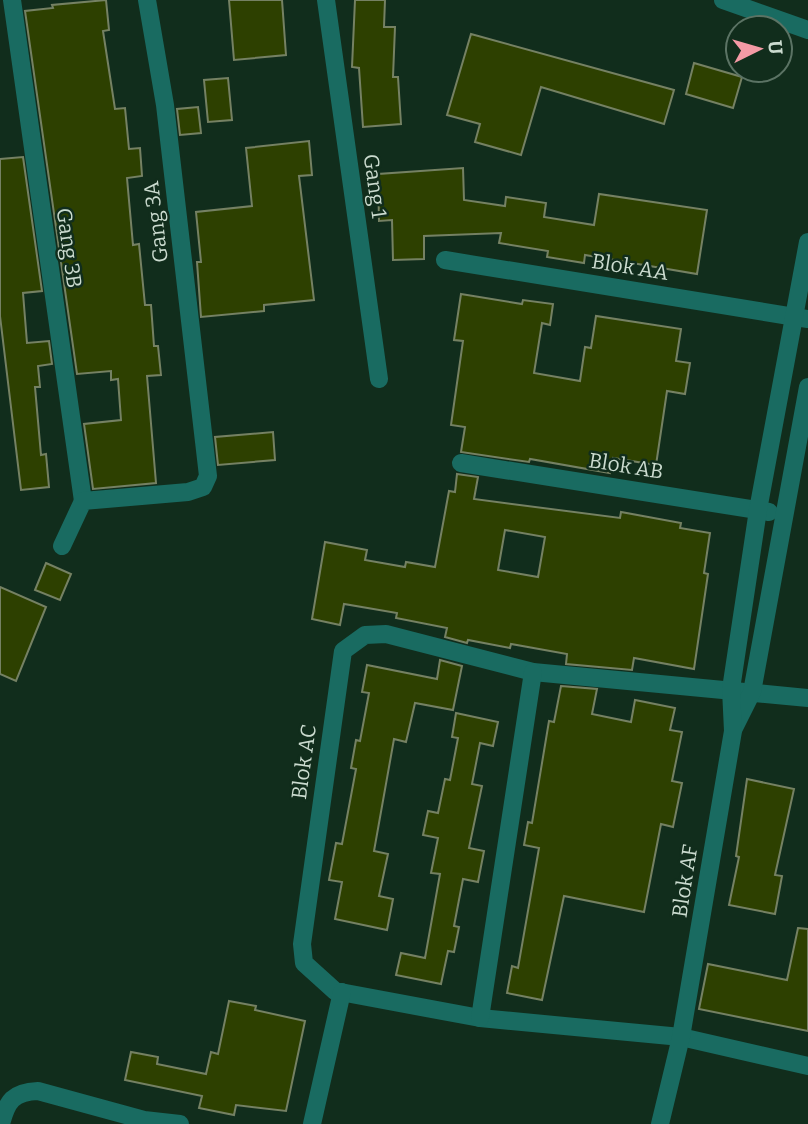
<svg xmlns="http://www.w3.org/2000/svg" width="808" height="1124" font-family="Bitter,serif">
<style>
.building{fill:#2d4000;stroke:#758163;stroke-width:2;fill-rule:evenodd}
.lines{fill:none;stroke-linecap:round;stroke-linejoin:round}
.minor{stroke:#196b61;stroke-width:18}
.labels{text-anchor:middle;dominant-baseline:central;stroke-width:5;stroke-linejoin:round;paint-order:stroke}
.street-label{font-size:21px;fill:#cbdbcf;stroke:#112d1c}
</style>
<rect width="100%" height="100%" fill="#112d1c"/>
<g class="building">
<path d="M106,0l3,30 -6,1 12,78 10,-1 4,41 11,-1 2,28 -15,2 6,67 6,-1 6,61h6l3,41h4l3,29 -14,1 9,107 -63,6 -9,-65 37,-4 -3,-41 -7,1v-9l-34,3 -52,-363 28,-3 -1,-3z"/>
<path d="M229,0h53l4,55 -52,5z"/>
<path d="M355,0h30l-1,27h11l-2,50h5l3,47 -38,3 -4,-59 -7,-1z"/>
<path d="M471,34l203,56 -10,34 -123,-37 -20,68 -46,-13 5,-18 -33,-9z"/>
<path d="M694,63l48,14 -9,31 -47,-14z"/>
<path d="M228,78l4,42 -24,2 -4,-42z"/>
<path d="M198,107l3,26 -21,2 -3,-26z"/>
<path d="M309,141l3,34 -13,1 15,124 -50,5v6l-63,6 -4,-55h4l-5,-50 56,-6 -6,-58z"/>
<path d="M23,157l19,134 -19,2 4,50 22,-2 3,23 -14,2 2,21h-5l6,68 5,-1 3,33 -28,3 -21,-174v-157z"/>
<path d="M463,168l1,32 41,6 1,-9 40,6 -2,14 50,8 5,-31 108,16 -10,64 -112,-19 -1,8 -37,-6 1,-6 -49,-8 2,-10 -77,3v23l-31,1 -1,-40 -13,1 -1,-47z"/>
<path d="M461,294l61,10 1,-4 30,4 -3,21 -8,-2 -8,50 46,8 5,-34 6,1 5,-32 85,13 -5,32 14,2 -5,31 -18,-3 -11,74 -43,-7 -3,15 -80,-14 -1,3 -68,-10 4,-25 -14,-2 12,-84 -9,-1z"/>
<path d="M273,432l2,28 -57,5 -3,-28z"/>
<path d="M457,474l21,3 -4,22 146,19 1,-6 60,11 -1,5 30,5 -6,40 4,1 -14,95 -60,-11 -2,12 -66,-6 1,-10 -56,-10 -1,4 -42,-8 -1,3 -22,-6 2,-9 -51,-10 1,-5 -53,-9 -4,21 -28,-6 13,-77 42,8 -2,10 40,7 1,-5 29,5 14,-76 6,1zM505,530l40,7 -7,40 -40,-7z"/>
<path d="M46,563l25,11 -11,26 -25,-10z"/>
<path d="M0,587l46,20 -30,74 -16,-7z"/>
<path d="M440,660l22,6 -9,44 -38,-7 -9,39 -12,-3 -20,112 14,3 -9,42 14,3 -6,31 -52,-11 7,-37 -13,-2 7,-37 6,1 14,-75 -5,-1 5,-28 4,1 9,-48 -7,-1 5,-27 70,14z"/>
<path d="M561,686l36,3 -5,25 39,8 4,-22 40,8 -5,22 12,2 -10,49 10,2 -9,44 -12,-3 -17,88 -80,-16 -22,104 -35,-7 5,-27 6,2 21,-120 -15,-3 4,-23 4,1 17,-102 5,1z"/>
<path d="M456,713l42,9 -5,24 -13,-3 -8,41 10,2 -13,62 15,3 -6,31 -15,-3 -9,47 5,1 -5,25 -6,-1 -7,33 -45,-9 5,-22 24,5 15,-84 -9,-1 7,-35 -15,-3 5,-24 10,2 7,-34 5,1 8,-42 -6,-1z"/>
<path d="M747,779l47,10 -19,86 7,1 -7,38 -46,-9 10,-48 -3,-1z"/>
<path d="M798,928l10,1v102l-109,-22 9,-45 79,16z"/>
<path d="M229,1001l27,5 -1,4 50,11 -19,90 -50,-6 -2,10 -35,-7 3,-12 -77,-16 6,-28 27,5 -1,7 49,10 5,-22 7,2z"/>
</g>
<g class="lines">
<g class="minor">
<path d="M12,0l71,501"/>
<path d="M326,0l53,379"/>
<path d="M723,0l85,30"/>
<path d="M445,260l363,59"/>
<path d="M461,463l308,49"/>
<path d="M62,546l21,-45 105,-9 15,-5 5,-11 -43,-371 -18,-105"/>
<path d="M808,698l-275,-26 -147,-38 -21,1 -22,16 -41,293 2,19 31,28 145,27 201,19 127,29"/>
<path d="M734,728l18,-36 56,-305"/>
<path d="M480,1018l53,-346"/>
<path d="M1,1124c6,-23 12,-32 37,-33l106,29 36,4"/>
<path d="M312,1124l30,-132"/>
<path d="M660,1124l21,-87 52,-306 -2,-42 27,-179 50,-268"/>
</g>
</g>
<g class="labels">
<g class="street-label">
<text transform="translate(375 186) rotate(82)">Gang 1</text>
<text transform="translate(156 222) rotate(-97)">Gang 3A</text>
<text transform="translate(69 248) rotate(82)">Gang 3B</text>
<text transform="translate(630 267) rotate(9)">Blok AA</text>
<text transform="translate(626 466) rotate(9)">Blok AB</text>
<text transform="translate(304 762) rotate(-82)">Blok AC</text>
<text transform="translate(685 881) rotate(-81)">Blok AF</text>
</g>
</g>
<g transform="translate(759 49) rotate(85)"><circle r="33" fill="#112d1c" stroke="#5b7364" stroke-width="2"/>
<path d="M0-5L12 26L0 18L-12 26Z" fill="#f49aa5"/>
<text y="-10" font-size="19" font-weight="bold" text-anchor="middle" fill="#cbdbcf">U</text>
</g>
</svg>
